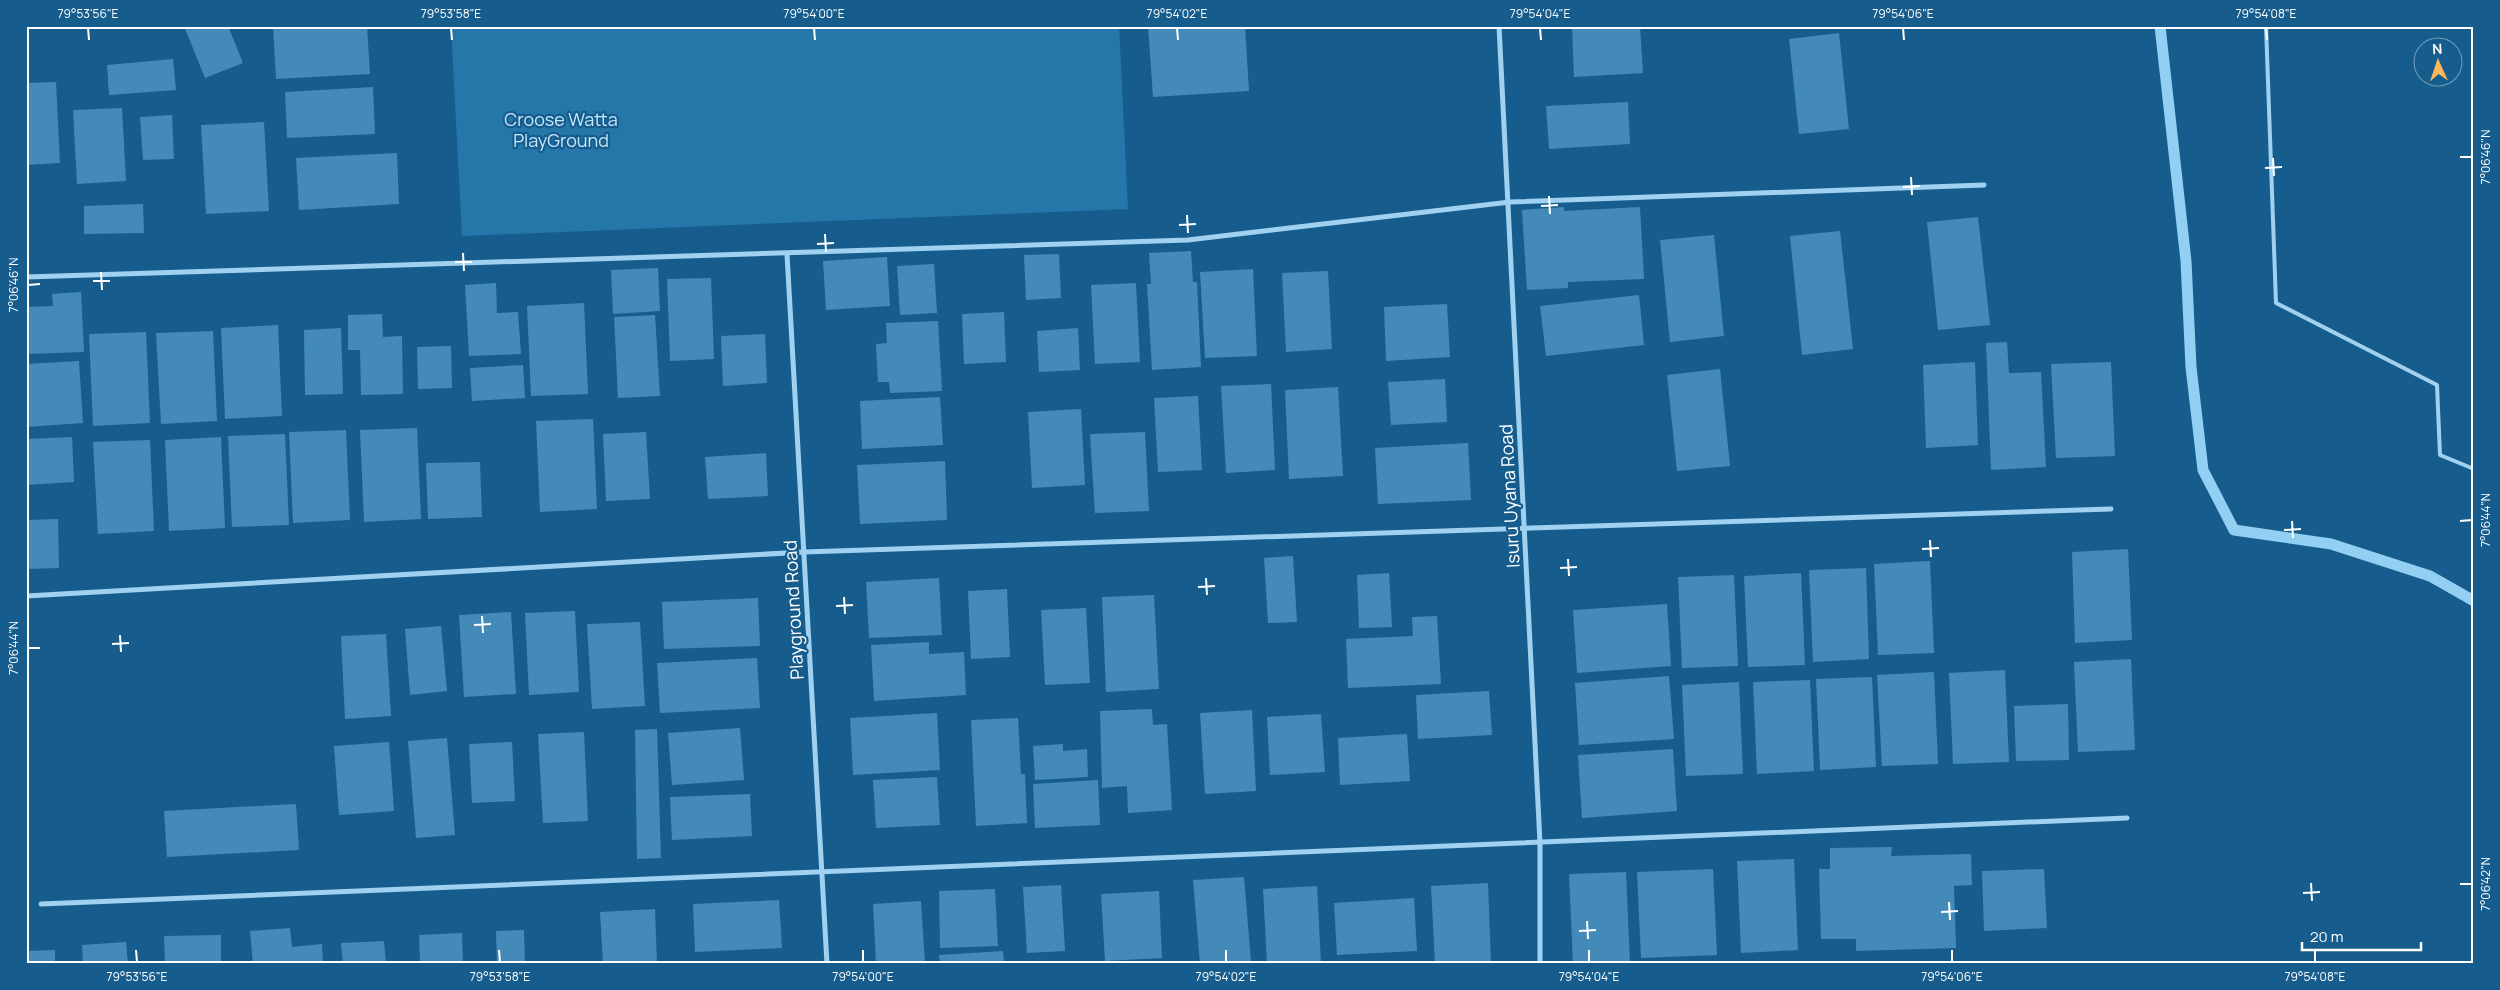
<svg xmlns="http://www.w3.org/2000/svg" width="2500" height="990" font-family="Manrope,sans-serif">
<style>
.green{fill:#2577aa}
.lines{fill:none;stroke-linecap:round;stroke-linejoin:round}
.stream{stroke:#92cff2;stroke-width:11}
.building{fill:#438ab8}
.service{stroke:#a0d1f0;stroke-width:4}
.minor{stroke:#a0d1f0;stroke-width:5}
.ticks{fill:none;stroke:#fff;stroke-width:2}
.labels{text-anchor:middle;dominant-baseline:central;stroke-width:4.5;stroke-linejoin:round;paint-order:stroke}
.park-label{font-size:18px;fill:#c6e7fb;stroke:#165d8d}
.street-label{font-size:18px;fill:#fff;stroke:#165d8d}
.neatline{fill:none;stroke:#fff;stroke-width:2}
.ticks-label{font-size:12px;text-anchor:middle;fill:#fff}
</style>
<rect width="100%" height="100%" fill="#165d8d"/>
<path class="green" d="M451,26h668l9,183 -666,27z"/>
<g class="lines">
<path class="stream" d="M2160,26l26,235 5,106 12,103 31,60 97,14 99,32 44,25"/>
</g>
<g class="building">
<path d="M184,26h44l15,37 -38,15z"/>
<path d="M367,26l3,48 -94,5 -3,-52z"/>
<path d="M1148,26h97l4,65 -96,6z"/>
<path d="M1572,26h68l3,47 -69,4z"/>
<path d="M1839,33l10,96 -50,5 -10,-95z"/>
<path d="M173,59l3,31 -67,5 -2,-30z"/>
<path d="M56,82l4,81 -34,2v-82z"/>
<path d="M373,87l2,47 -88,4 -2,-46z"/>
<path d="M1628,102l2,42 -81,5 -3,-43z"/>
<path d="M122,108l4,73 -49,3 -4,-74z"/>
<path d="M172,115l2,44 -31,1 -3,-43z"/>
<path d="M264,122l5,89 -63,3 -5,-89z"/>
<path d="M397,153l2,51 -100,6 -3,-52z"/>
<path d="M143,204l1,29 -60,1v-28z"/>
<path d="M1564,207v4l76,-4 4,72 -76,3v6l-41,2 -5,-80z"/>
<path d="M1978,217l12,108 -52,5 -11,-108z"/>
<path d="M1840,231l13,118 -51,6 -12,-119z"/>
<path d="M1714,235l10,101 -54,6 -10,-102z"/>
<path d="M1191,251l2,31h4l4,85 -49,3 -5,-86h4l-2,-31z"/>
<path d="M1059,254l2,44 -35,2 -2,-45z"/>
<path d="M887,257l3,49 -64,4 -3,-49z"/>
<path d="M934,264l3,49 -37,2 -3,-49z"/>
<path d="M658,268l2,43 -47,3 -2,-44z"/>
<path d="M1253,269l4,87 -52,2 -5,-86z"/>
<path d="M1328,271l4,78 -46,3 -4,-79z"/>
<path d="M711,278l3,81 -44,2 -3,-82z"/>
<path d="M496,283l1,30 21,-1 3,42 -52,2 -4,-71z"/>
<path d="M1136,283l4,79 -45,2 -4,-79z"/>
<path d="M81,292l3,60 -58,2v-47l27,-1 -1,-12z"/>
<path d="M1639,295l5,50 -98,11 -6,-50z"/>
<path d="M584,303l4,91 -57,2 -4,-90z"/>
<path d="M1447,304l3,53 -64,4 -2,-54z"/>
<path d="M1004,312l2,50 -42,2 -2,-50z"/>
<path d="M382,314l1,23 19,-1 1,58 -42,1 -1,-45h-12v-35z"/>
<path d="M655,315l5,81 -42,2 -4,-81z"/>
<path d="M938,321l4,70 -52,2 -1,-11h-11l-2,-38 11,-1 -1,-20z"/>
<path d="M278,325l4,91 -57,3 -4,-91z"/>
<path d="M341,328l2,66 -38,1 -1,-65z"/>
<path d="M1078,328l2,42 -41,2 -2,-41z"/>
<path d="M213,331l4,90 -56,3 -5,-91z"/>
<path d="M146,332l4,91 -57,3 -4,-92z"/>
<path d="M765,334l2,49 -44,3 -2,-50z"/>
<path d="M2007,342l2,31 32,-1 5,95 -55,3 -5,-127z"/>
<path d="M451,346l1,42 -34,1 -1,-42z"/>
<path d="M79,361l4,62 -57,4v-63z"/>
<path d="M1975,362l3,83 -52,3 -3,-83z"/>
<path d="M2111,362l4,94 -59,2 -5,-94z"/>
<path d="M523,365l2,33 -53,3 -2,-33z"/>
<path d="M1720,369l10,97 -53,5 -10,-96z"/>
<path d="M1445,379l2,43 -56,3 -3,-43z"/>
<path d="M1271,384l4,86 -49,3 -5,-87z"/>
<path d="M1338,387l5,89 -54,3 -4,-89z"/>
<path d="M1198,396l4,74 -44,2 -4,-74z"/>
<path d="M940,397l3,48 -81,4 -2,-48z"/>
<path d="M1081,409l4,76 -53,3 -4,-76z"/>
<path d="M593,419l4,90 -57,3 -4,-91z"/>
<path d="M417,428l4,91 -57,3 -4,-92z"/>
<path d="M346,430l4,90 -57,3 -4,-91z"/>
<path d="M646,432l4,67 -44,2 -3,-67z"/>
<path d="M1145,432l4,79 -54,2 -5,-79z"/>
<path d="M285,434l4,91 -57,2 -4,-91z"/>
<path d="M72,437l2,45 -48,3v-46z"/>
<path d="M221,437l4,91 -56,3 -4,-91z"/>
<path d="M150,440l4,91 -56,3 -5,-92z"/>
<path d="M1468,443l3,57 -93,4 -3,-56z"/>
<path d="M766,453l2,43 -60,3 -3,-42z"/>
<path d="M945,461l2,59 -87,4 -3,-59z"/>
<path d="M480,462l2,55 -54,2 -2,-56z"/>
<path d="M58,519l1,49 -33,1v-49z"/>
<path d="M2128,549l4,91 -57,3 -3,-91z"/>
<path d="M1293,556l4,66 -29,1 -4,-65z"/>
<path d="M1930,561l4,92 -56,2 -4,-91z"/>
<path d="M1866,568l3,91 -56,3 -4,-92z"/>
<path d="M1389,573l3,54 -33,1 -2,-53z"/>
<path d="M1801,573l4,92 -57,2 -4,-91z"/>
<path d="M1734,575l4,91 -56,2 -4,-91z"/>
<path d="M939,578l3,57 -73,3 -3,-56z"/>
<path d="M1007,589l3,68 -39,2 -3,-68z"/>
<path d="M1154,595l5,94 -53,3 -4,-95z"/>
<path d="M758,598l2,48 -96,3 -2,-47z"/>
<path d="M1667,604l4,62 -94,7 -4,-63z"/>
<path d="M1086,608l4,75 -45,2 -4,-75z"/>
<path d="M575,611l4,81 -50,3 -4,-82z"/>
<path d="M511,612l5,82 -52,3 -5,-82z"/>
<path d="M1437,616l4,68 -93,4 -2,-49 67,-3 -1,-19z"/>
<path d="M640,622l5,84 -53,3 -5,-85z"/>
<path d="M441,626l6,65 -37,4 -5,-66z"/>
<path d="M386,634l5,82 -46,3 -4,-83z"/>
<path d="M929,642v12l35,-2 2,43 -92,6 -3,-56z"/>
<path d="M757,658l3,50 -100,5 -3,-50z"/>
<path d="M2131,659l4,91 -57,2 -4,-90z"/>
<path d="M2005,670l4,92 -56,2 -4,-91z"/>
<path d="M1934,672l4,92 -56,2 -5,-91z"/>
<path d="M1669,676l5,63 -95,6 -4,-62z"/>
<path d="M1872,677l4,90 -56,3 -4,-91z"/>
<path d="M1810,680l4,91 -57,3 -4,-92z"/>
<path d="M1739,682l4,92 -57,2 -4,-91z"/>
<path d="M1489,691l3,44 -74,4 -2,-44z"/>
<path d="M2068,704l1,56 -53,1 -2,-55z"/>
<path d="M1152,709l1,16 14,-1 5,86 -44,3 -1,-27 -25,2 -2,-77z"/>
<path d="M1252,710l4,81 -51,3 -5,-81z"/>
<path d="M937,713l3,57 -87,5 -3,-57z"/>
<path d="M1321,714l4,58 -55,3 -3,-58z"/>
<path d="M1018,718l3,56h4l2,49 -51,3 -5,-106z"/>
<path d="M740,728l4,52 -72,5 -4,-52z"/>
<path d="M657,729l4,129 -24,1 -2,-129z"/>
<path d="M584,732l4,89 -45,2 -5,-89z"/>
<path d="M1407,734l3,47 -70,4 -2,-47z"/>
<path d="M447,738l8,97 -39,3 -8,-97z"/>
<path d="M389,742l5,69 -55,4 -5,-69z"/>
<path d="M512,742l3,59 -43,2 -3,-59z"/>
<path d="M1063,744v7l24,-2 1,28 -53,3 -2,-34z"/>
<path d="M1673,749l4,62 -95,7 -4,-63z"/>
<path d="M937,777l3,48 -64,3 -3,-48z"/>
<path d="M1098,780l2,45 -65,3 -2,-44z"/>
<path d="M750,794l2,42 -80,4 -2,-43z"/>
<path d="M296,804l3,46 -132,7 -3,-46z"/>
<path d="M1892,847l-1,9 80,-2 1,31 -18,1 2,62 -100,3v-12h-35l-2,-70h11v-21z"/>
<path d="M1794,859l4,91 -57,3 -4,-92z"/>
<path d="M1713,869l4,86 -76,3 -4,-86z"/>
<path d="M2044,869l3,59 -63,3 -2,-60z"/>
<path d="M1626,872l4,91 -57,1 -4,-90z"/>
<path d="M1244,877l7,85 -51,2 -7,-84z"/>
<path d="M1488,883l3,81h-56l-4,-78z"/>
<path d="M1061,885l4,66 -38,2 -4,-66z"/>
<path d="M1317,886l4,78h-54l-4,-75z"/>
<path d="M995,889l3,57 -58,2 -1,-57z"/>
<path d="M1159,891l3,67 -57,3 -4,-67z"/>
<path d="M1414,898l3,53 -80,4 -3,-52z"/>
<path d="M779,900l3,48 -87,4 -2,-48z"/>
<path d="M921,901l4,63h-49l-3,-60z"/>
<path d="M655,909l2,55h-54l-3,-52z"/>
<path d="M290,928l2,19 30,-3 1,20h-70l-3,-33z"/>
<path d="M524,930l1,34h-28l-1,-33z"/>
<path d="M462,933l1,31h-43l-1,-29z"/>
<path d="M221,935v29h-56l-1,-28z"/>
<path d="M384,941l2,23h-43l-2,-21z"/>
<path d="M126,942l2,22h-45l-1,-19z"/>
<path d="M55,950v14h-29v-13z"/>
<path d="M1003,951l1,13h-64l-1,-9z"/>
</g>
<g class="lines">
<path class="service" d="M2266,26l10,277 161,82 3,70 34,14"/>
<g class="minor">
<path d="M1499,26l41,817v121"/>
<path d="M787,254l40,710"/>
<path d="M26,277l1162,-37 322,-38 474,-17"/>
<path d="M26,596l778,-44 1307,-43"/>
<path d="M41,904l2086,-86"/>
</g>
</g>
<path class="ticks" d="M88,28l1,12M451,28l1,12M814,28l1,12M1177,28l1,12M1540,28l1,12M1903,28l1,12M2266,28l1,12M2460,157h12M2273,158l1,18M2265,168l17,-1M1911,177l1,18M1903,187l17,-1M1549,196l1,18M1541,206l17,-1M1187,215l1,18M1179,225l17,-1M825,234l1,18M817,244l17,-1M463,253l1,18M455,262h17M101,272l1,18M93,281h17M28,285l12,-1M2292,521l1,17M2460,521l12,-1M2284,530l17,-1M1930,540l1,17M1922,549l17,-1M1568,559l1,17M1560,568l17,-1M1206,578l1,17M1198,587l17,-1M844,597l1,17M836,606l17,-1M482,616l1,17M474,625l17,-1M120,635l1,17M112,644l17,-1M28,648h12M2311,883l1,18M2460,884h12M2303,893l17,-1M1949,902l1,18M1941,912l17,-1M1587,921l1,18M1579,931l17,-1M136,950l1,12M499,950l1,12M863,950v12M1226,950v12M1589,950v12M1952,950v12M2315,950v12"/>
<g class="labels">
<g class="park-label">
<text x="561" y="119">Croose Watta<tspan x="561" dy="21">PlayGround</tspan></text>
</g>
<g class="street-label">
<text transform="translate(1509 496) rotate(-93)">Isuru Uyana Road</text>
<text transform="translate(793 610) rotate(-93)">Playground Road</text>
</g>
</g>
<rect width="2500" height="990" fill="none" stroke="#165d8d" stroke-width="55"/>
<g transform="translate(2438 62) rotate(357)"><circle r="24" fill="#165d8d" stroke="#739ebb"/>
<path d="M0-4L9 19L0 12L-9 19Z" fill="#ffb65e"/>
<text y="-8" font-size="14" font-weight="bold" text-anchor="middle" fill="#ffffff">N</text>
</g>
<path d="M2302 942v8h119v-8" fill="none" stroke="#ffffff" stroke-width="2.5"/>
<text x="2310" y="942" font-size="15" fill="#ffffff" stroke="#165d8d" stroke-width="4" paint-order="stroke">20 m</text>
<rect x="28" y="28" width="2444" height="934" class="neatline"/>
<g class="ticks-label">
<text x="88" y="18">79°53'56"E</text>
<text x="451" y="18">79°53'58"E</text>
<text x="814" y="18">79°54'00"E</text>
<text x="1177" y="18">79°54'02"E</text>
<text x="1540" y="18">79°54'04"E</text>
<text x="1903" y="18">79°54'06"E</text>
<text x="2266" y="18">79°54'08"E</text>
<text transform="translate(2486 157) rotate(-90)" y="4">7°06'46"N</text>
<text transform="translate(14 285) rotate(-90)" y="4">7°06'46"N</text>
<text transform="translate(2486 520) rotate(-90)" y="4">7°06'44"N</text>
<text transform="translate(14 648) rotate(-90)" y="4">7°06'44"N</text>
<text transform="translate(2486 884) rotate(-90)" y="4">7°06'42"N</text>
<text x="137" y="981">79°53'56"E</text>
<text x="500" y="981">79°53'58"E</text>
<text x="863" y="981">79°54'00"E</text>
<text x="1226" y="981">79°54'02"E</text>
<text x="1589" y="981">79°54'04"E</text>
<text x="1952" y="981">79°54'06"E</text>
<text x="2315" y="981">79°54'08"E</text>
</g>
</svg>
